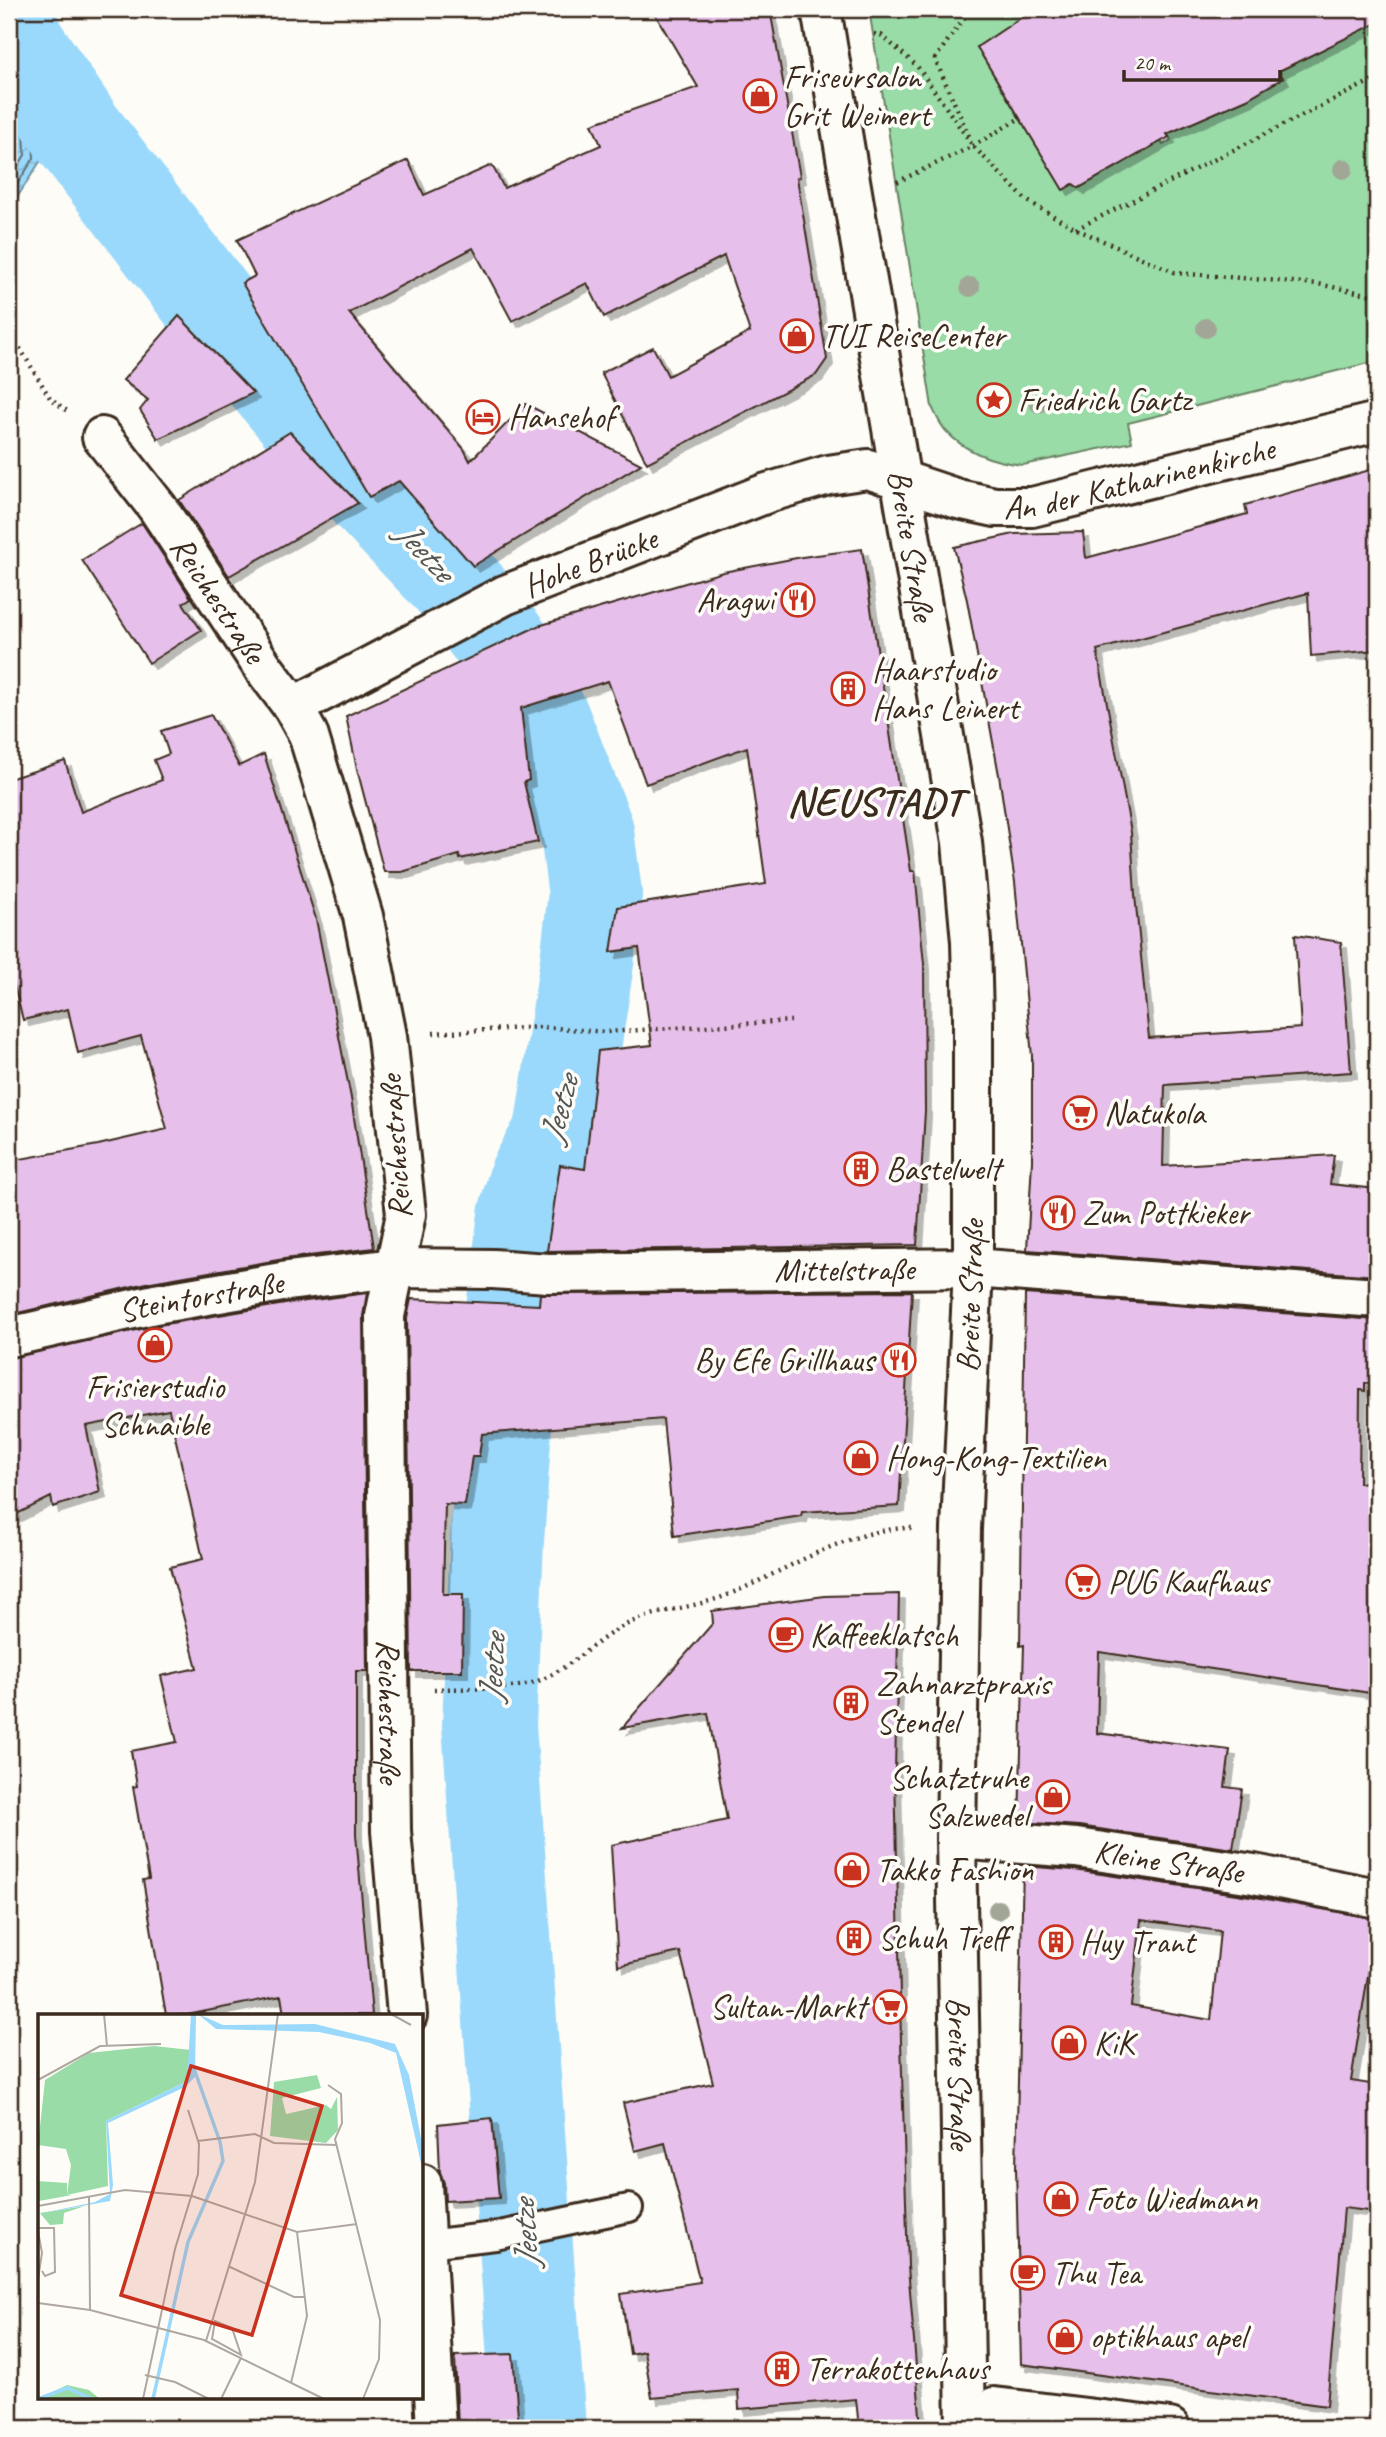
<svg xmlns="http://www.w3.org/2000/svg" width="1386" height="2437" font-family="Caveat,sans-serif">
<style>
.grass{fill:#99dca8;stroke:#6a8363;stroke-width:2}
.water{fill:url(#water-waves);stroke:#7493a3;stroke-width:2}
.lines{fill:none;stroke-linecap:round;stroke-linejoin:round}
.shore{stroke:#617076;stroke-width:2}
.river{stroke:#9ad9fb;stroke-width:94}
.building{fill:#e6c0ea;stroke:#3b2a1e;stroke-width:2;fill-rule:evenodd;filter:url(#shadow)}
.service-casing{stroke:#3b2a1e;stroke-width:32}
.pedestrian-casing{stroke:#3b2a1e;stroke-width:44}
.minor-casing{stroke:#3b2a1e;stroke-width:44}
.path{stroke:#3b2a1e;stroke-width:4.5;stroke-dasharray:2 5;stroke-linecap:butt}
.service{stroke:#fdfcf7;stroke-width:26}
.pedestrian{stroke:#fdfcf7;stroke-width:38}
.minor{stroke:#fdfcf7;stroke-width:38}
.tree{fill:#a2a696}
.labels{text-anchor:middle;dominant-baseline:central;stroke-width:7;stroke-linejoin:round;paint-order:stroke}
.poi-label{font-size:33px;fill:#3b2a1e;stroke:#fdfcf7;text-anchor:start}
.street-label{font-size:33px;fill:#3b2a1e;stroke:#fdfcf7}
.water-label{font-size:35px;font-style:italic;fill:#535655;stroke:#fdfcf7}
.district-label{font-size:40px;font-weight:bold;letter-spacing:2px;fill:#3b2a1e;stroke:#fdfcf7}
.inset-river{fill:none;stroke:#9ad9fb;stroke-width:3.5}
.inset-road{fill:none;stroke:#afa8a0;stroke-width:2}
.view{fill:#c8321e;fill-opacity:0.15;stroke:#c8321e;stroke-width:3.5}
.inset-edge{fill:none;stroke:#3b2a1e;stroke-width:3.5}
</style>
<defs>
<pattern id="water-waves" width="16" height="10" patternUnits="userSpaceOnUse" patternTransform="scale(1.75)"><rect width="16" height="10" fill="#9ad9fb"/><path d="M0 5q4-4 8 0t8 0" fill="none" stroke="#86bad7"/></pattern>
<filter id="shadow"><feDropShadow dx="6" dy="6" stdDeviation="0" flood-color="#0004"/></filter>
</defs>
<rect width="100%" height="100%" fill="#fdfcf7"/>
<filter id="ink" filterUnits="userSpaceOnUse"><feTurbulence type="fractalNoise" baseFrequency=".0143" numOctaves="2"/><feDisplacementMap in="SourceGraphic" scale="14" xChannelSelector="R" yChannelSelector="G"/><feConvolveMatrix kernelMatrix="1 2 1 2 8 2 1 2 1" color-interpolation-filters="sRGB"/></filter>
<g filter="url(#ink)">
<path class="grass" d="M869,9h165l-57,38 86,143 10,-6 6,4 38,-21 41,-30 5,8 8,-5 -4,-8 106,-48 10,-6 -5,-9 99,-57v349l-249,62 4,19 -109,23c-28,-3 -57,-12 -77,-34 -6,-6 -10,-16 -14,-24z"/>
<path class="water" d="M9,9h17l4,14 45,75 -44,2 8,24 2,36 -32,50z"/>
<g class="lines">
<g class="shore">
<path d="M9,181l16,-26 -1,-27 -9,-27 4,-10 6,-5 17,-3 3,-3 -29,-49 -5,-22"/>
<path d="M9,197l25,-39 -2,-32 -7,-22v-6l6,-5 26,-1 3,-4 -36,-61 -4,-18"/>
</g>
<path class="river" d="M9,20l9,24 59,88 152,197 110,131 115,121 54,71 35,68 44,112 8,62 -8,68 -26,170 -25,45 -11,39 -12,93 -16,231 -8,185 50,703"/>
</g>
<g class="building">
<path d="M652,9h118l30,168 -3,1 30,181 -11,16 -169,88 -46,-90 52,-26 15,29 82,-44 -26,-76 -120,61 -17,-34 -75,38 -39,-73 -124,65 115,136 6,12 56,-57 115,60 -168,102 -74,-85 -30,16 -127,-214 13,-7 -18,-36 171,-80 16,35 68,-30 12,23 97,-43 -9,-21 106,-37z"/>
<path d="M1034,9h343v14l-98,48 4,7 -36,21 -80,35 2,3 -90,51 -6,-4 -10,6 -86,-143z"/>
<path d="M179,316l74,77 -95,46 -18,-29 8,-10 -25,-20z"/>
<path d="M290,432l68,71 -129,73 -50,-76z"/>
<path d="M1377,468v182l-66,6 -3,-63 -211,57 34,182 4,63 14,143 152,-10 -6,-93 46,7 10,130 -186,13 -2,81 171,-11 -4,29 47,5v87l-350,-26 5,-89v-105l-17,-174 -16,-107 -32,-175 -13,-53 60,-13 69,-2 3,26 161,-44 -2,-9z"/>
<path d="M142,523l49,75 -8,5 18,27 -52,33 -67,-103z"/>
<path d="M862,549l49,322h4l9,93 1,147 -8,134 -370,6 13,-86 25,4 13,-118 54,-6 -13,-97 -28,4 7,-45 148,-23 -19,-137 -101,37 -38,-103 -87,27 8,72 -5,2 14,60 -78,17 -1,-4 -57,17h-18l-27,-103 -11,-53 192,-90 185,-54 79,-15z"/>
<path d="M211,715l28,51 25,-12 52,165 35,179 23,150 -90,11 -133,23 -142,33v-154l89,-16 69,-16 -26,-93 -63,17 -10,-44 -45,11 -14,-54v-187l56,-18 16,51 81,-32 -8,-20 15,-6 -8,-23z"/>
<path d="M912,1291l-13,215 -97,6 -1,4 -127,20 -11,-117 -181,15 -3,22h-7l-7,49 -20,-1 -2,90h20l-1,77h-51l-4,-353 4,-19 128,6 1,-11z"/>
<path d="M367,1293l-4,23 4,355h-11v163l16,181h-88l-3,-19 -94,19h-21l-23,-135 6,-1 -16,-92 4,-1 -6,-35 46,-9 -16,-66 36,-8 -27,-101 33,-8 -34,-149 -83,16 14,66 -47,15 -2,-10 -42,21v-160l150,-33 132,-22z"/>
<path d="M1025,1294l352,26v63h-12v8l-5,-1 -1,93 18,-2v213l-278,-42 -2,81 133,17 -5,37 17,2 -9,60 -154,-23 -60,-4 5,-177 -4,1z"/>
<path d="M899,1594l-4,177 6,270 7,225 13,162h-62l-3,-29 -117,10 -1,-19 -86,8 -8,-47 -14,3 -9,-60 79,-12 -35,-139 -30,8 -12,-48 90,-20 -33,-131 -62,14 -7,-121 116,-25 -19,-107 -86,15 91,-105 -1,-12 113,-15z"/>
<path d="M1023,1866l51,4 176,26 127,23v39l-6,-1 -20,124 26,4v127l-33,-4 -17,198 -306,-42 -5,-196zM1141,1920l79,11 -9,89 -80,-14z"/>
<path d="M492,2118l7,80 -54,3 -1,-18 -4,-11 -2,-48z"/>
<path d="M513,2354l6,74h-61l-3,-72z"/>
</g>
<g class="lines">
<defs>
<path id="service" d="M427,2244l68,-8 134,-28"/>
<path id="pedestrian" d="M994,2428v-21l176,21"/>
<g id="minor">
<path id="s1" d="M821,9l141,833 9,100 2,76v250l-12,261 -5,310 10,589"/>
<path id="s2" d="M102,437l55,70 106,160 30,40 15,27 55,182 24,120 19,178 -21,102 6,515 16,184"/>
<path id="s3" d="M293,707l212,-112 262,-102 61,-18 40,-6 90,30 37,8h37l345,-85"/>
<path id="s4" d="M9,1337l146,-33 133,-23 106,-13 99,1 55,4 425,-5 404,30"/>
<path id="s5" d="M956,1839l120,9 178,26 123,24"/>
<path d="M422,2184l14,244"/>
</g>
</defs>
<use href="#service" class="service-casing"/>
<use href="#pedestrian" class="pedestrian-casing"/>
<use href="#minor" class="minor-casing"/>
<g class="path">
<path d="M874,34l7,1 36,31 56,80 53,54 50,29 100,44 142,11 59,12"/>
<path d="M969,136l-34,-77 35,-50"/>
<path d="M897,182l76,-36 47,-28"/>
<path d="M1076,229l301,-151"/>
<path d="M9,330l41,68 17,13"/>
<path d="M433,1033l109,-6 65,5 184,-11"/>
<path d="M434,1689c27,-1 65,1 91,-4 36,-8 64,-40 95,-57 31,-18 69,-19 102,-31 61,-23 126,-71 194,-69"/>
</g>
<use href="#service" class="service"/>
<use href="#pedestrian" class="pedestrian"/>
<use href="#minor" class="minor"/>
</g>
<g class="tree">
<circle cx="1343" cy="169" r="10"/>
<circle cx="970" cy="287" r="10"/>
<circle cx="1206" cy="328" r="10"/>
<circle cx="1039" cy="403" r="10"/>
<circle cx="998" cy="1910" r="10"/>
</g>
</g>
<defs>
<symbol id="shop-ring" viewBox="-11 -11 22 22"><circle r="9.5" fill="#fdfcf7" stroke="#c8321e" stroke-width="1.5"/><path d="M-5-2.5h2.3a2.7 3.5 0 0 1 5.4 0H5L5.5 6h-11ZM-1.5-2.5h3a1.5 2.3 0 0 0-3 0Z" fill="#c8321e"/></symbol>
<symbol id="sight-ring" viewBox="-11 -11 22 22"><circle r="9.5" fill="#fdfcf7" stroke="#c8321e" stroke-width="1.5"/><path d="M0-6L1.8-2.2L6-1.7L2.9 1.2L3.7 5.4L0 3.3L-3.7 5.4L-2.9 1.2L-6-1.7L-1.8-2.2Z" fill="#c8321e"/></symbol>
<symbol id="hotel-ring" viewBox="-11 -11 22 22"><circle r="9.5" fill="#fdfcf7" stroke="#c8321e" stroke-width="1.5"/><path d="M-6-4.5h1.5V1H6V5H4.5V3h-9V5H-6ZM-4 0a1.8 1.8 0 1 1 3.6 0ZM.5 0V-2.5h3Q6-2.5 6 0Z" fill="#c8321e"/></symbol>
<symbol id="restaurant-ring" viewBox="-11 -11 22 22"><circle r="9.5" fill="#fdfcf7" stroke="#c8321e" stroke-width="1.5"/><path d="M-5-6h1v4h1v-4h1v4h1v-4h1v5L-1.5 .5V6h-2V.5L-5-1ZM5-6V6H3V1.5H1.5Q1.5-4 5-6Z" fill="#c8321e"/></symbol>
<symbol id="building-ring" viewBox="-11 -11 22 22"><circle r="9.5" fill="#fdfcf7" stroke="#c8321e" stroke-width="1.5"/><path d="M-4-6H4V6H1V3H-1V6H-4ZM-2.5-4.3h1.7v1.8h-1.7ZM.8-4.3h1.7v1.8H.8ZM-2.5-1h1.7V.8h-1.7ZM.8-1h1.7V.8H.8Z" fill="#c8321e"/></symbol>
<symbol id="supermarket-ring" viewBox="-11 -11 22 22"><circle r="9.5" fill="#fdfcf7" stroke="#c8321e" stroke-width="1.5"/><path d="M-6-5.5h2.5l.6 2H6L4.5 2H-2.5L-4.4-4H-6ZM-1.5 3.2a1.3 1.3 0 1 0 .1 0ZM3 3.2a1.3 1.3 0 1 0 .1 0Z" fill="#c8321e"/></symbol>
<symbol id="cafe-ring" viewBox="-11 -11 22 22"><circle r="9.5" fill="#fdfcf7" stroke="#c8321e" stroke-width="1.5"/><path d="M-5.5-4.5H6V0H3Q3 3.5 0 3.5H-2.5Q-5.5 3.5-5.5 0ZM3-3.2v2h1.7v-2ZM-6 4.5H4V6H-6Z" fill="#c8321e"/></symbol>
</defs>
<g fill-rule="evenodd">
<use href="#shop-ring" x="741" y="77" width="38" height="38"/>
<use href="#shop-ring" x="778" y="317" width="38" height="38"/>
<use href="#sight-ring" x="975" y="381" width="38" height="38"/>
<use href="#hotel-ring" x="464" y="398" width="38" height="38"/>
<use href="#restaurant-ring" x="779" y="581" width="38" height="38"/>
<use href="#building-ring" x="829" y="670" width="38" height="38"/>
<use href="#supermarket-ring" x="1061" y="1094" width="38" height="38"/>
<use href="#building-ring" x="842" y="1150" width="38" height="38"/>
<use href="#restaurant-ring" x="1039" y="1194" width="38" height="38"/>
<use href="#shop-ring" x="136" y="1326" width="38" height="38"/>
<use href="#restaurant-ring" x="880" y="1341" width="38" height="38"/>
<use href="#shop-ring" x="842" y="1439" width="38" height="38"/>
<use href="#supermarket-ring" x="1064" y="1563" width="38" height="38"/>
<use href="#cafe-ring" x="767" y="1616" width="38" height="38"/>
<use href="#building-ring" x="832" y="1684" width="38" height="38"/>
<use href="#shop-ring" x="1034" y="1778" width="38" height="38"/>
<use href="#shop-ring" x="833" y="1851" width="38" height="38"/>
<use href="#building-ring" x="835" y="1919" width="38" height="38"/>
<use href="#building-ring" x="1037" y="1923" width="38" height="38"/>
<use href="#supermarket-ring" x="871" y="1988" width="38" height="38"/>
<use href="#shop-ring" x="1050" y="2024" width="38" height="38"/>
<use href="#shop-ring" x="1042" y="2180" width="38" height="38"/>
<use href="#cafe-ring" x="1009" y="2254" width="38" height="38"/>
<use href="#shop-ring" x="1046" y="2318" width="38" height="38"/>
<use href="#building-ring" x="763" y="2350" width="38" height="38"/>
</g>
<g class="labels">
<g class="poi-label">
<text x="784" y="77">Friseursalon<tspan x="784" dy="38">Grit Weimert</tspan></text>
<text x="822" y="336">TUI ReiseCenter</text>
<text x="1018" y="400">Friedrich Gartz</text>
<text x="508" y="417">Hansehof</text>
<text x="774" y="600" text-anchor="end">Aragwi</text>
<text x="872" y="670">Haarstudio<tspan x="872" dy="38">Hans Leinert</tspan></text>
<text x="1104" y="1113">Natukola</text>
<text x="886" y="1169">Bastelwelt</text>
<text x="1082" y="1213">Zum Pottkieker</text>
<text x="874" y="1360" text-anchor="end">By Efe Grillhaus</text>
<text x="155" y="1387" text-anchor="middle">Frisierstudio<tspan x="155" dy="38">Schnaible</tspan></text>
<text x="886" y="1458">Hong-Kong-Textilien</text>
<text x="1108" y="1582">PUG Kaufhaus</text>
<text x="810" y="1635">Kaffeeklatsch</text>
<text x="876" y="1684">Zahnarztpraxis<tspan x="876" dy="38">Stendel</tspan></text>
<text x="1028" y="1778" text-anchor="end">Schatztruhe<tspan x="1028" dy="38">Salzwedel</tspan></text>
<text x="876" y="1870">Takko Fashion</text>
<text x="878" y="1938">Schuh Treff</text>
<text x="1080" y="1942">Huy Trant</text>
<text x="866" y="2007" text-anchor="end">Sultan-Markt</text>
<text x="1094" y="2043">KiK</text>
<text x="1086" y="2199">Foto Wiedmann</text>
<text x="1052" y="2273">Thu Tea</text>
<text x="1090" y="2337">optikhaus apel</text>
<text x="806" y="2369">Terrakottenhaus</text>
</g>
<g class="street-label">
<text stroke="none"><textPath href="#s3" startOffset="905">An der Katharinenkirche</textPath></text>
<text stroke="none"><textPath href="#s1" startOffset="544">Breite Straße</textPath></text>
<text stroke="none"><textPath href="#s3" startOffset="331">Hohe Brücke</textPath></text>
<text stroke="none"><textPath href="#s2" startOffset="200">Reichestraße</textPath></text>
<text transform="translate(395 1147) rotate(-94)">Reichestraße</text>
<text stroke="none"><textPath href="#s4" startOffset="842">Mittelstraße</textPath></text>
<text transform="translate(970 1296) rotate(-88)">Breite Straße</text>
<text stroke="none"><textPath href="#s4" startOffset="196">Steintorstraße</textPath></text>
<text stroke="none"><textPath href="#s2" startOffset="1353">Reichestraße</textPath></text>
<text stroke="none"><textPath href="#s5" startOffset="214">Kleine Straße</textPath></text>
<text stroke="none"><textPath href="#s1" startOffset="2077">Breite Straße</textPath></text>
</g>
<g class="water-label">
<text transform="translate(425 551) rotate(47)">Jeetze</text>
<text transform="translate(559 1109) rotate(-75)">Jeetze</text>
<text transform="translate(492 1668) rotate(-87)">Jeetze</text>
<text transform="translate(525 2234) rotate(-94)">Jeetze</text>
</g>
<g class="district-label">
<text x="876" y="802">NEUSTADT</text>
</g>
</g>
<g transform="translate(38 2014)">
<rect width="385" height="385" fill="#fdfcf7"/>
<path d="M279,61l4,13 -39,10 4,16 40,-9 5,4 6,-12 1,33 -12,13 -56,-7 4,-54zM0,167l29,2v12h5l-33,6zM47,192l-21,7 -1,11 -13,1 -10,-12z" fill="#99dca8"/>
<path d="M116,32l37,4 -4,31 -81,40 2,65 -41,9 4,-30 -5,-16 -28,-4 7,-65 44,-27zM29,371l22,5 11,9h-62z" fill="#99dca8"/>
<path d="M153,0h5l-1,63 -10,10 -77,36 5,62 -3,16 -72,13 57,-12 15,-8 -4,-73 81,-40zM160,0l25,11 92,-1 80,20 14,31 14,74v23l-27,-119 -26,-10 -51,-11 -103,-3z" fill="#9ad9fb"/>
<path class="inset-river" d="M0,385l29,-11 25,11M115,385l35,-157 35,-81 -3,-19 -28,-79"/>
<path class="inset-road" d="M66,0l3,32M353,0l20,11M0,66l62,-34 61,-2M290,71l13,9 1,29 -7,16 45,181 -1,39 -16,40M160,127l57,-7 19,9 63,2M51,183l1,113M0,192l87,-16 67,6 105,36 60,-8M0,214h16l1,44 -10,4 -3,-5M0,217l4,22 -4,26M190,252l66,31h11M0,289l52,7 114,30 120,59M177,307l17,7 9,27 -29,-16zM168,327l49,-159 23,-168M107,361l30,7 34,17M253,369l16,-67 -10,-84M105,385l32,-150 23,-75 1,-30 -11,-34M183,385l20,-41"/>
<path class="view" d="M153,52l131,40 -70,229 -131,-40z"/>
<rect width="385" height="385" class="inset-edge"/>
</g>
<rect width="1386" height="2437" fill="none" stroke="#fdfcf7" stroke-width="35"/>
<rect x="18" y="18" width="1351" height="2402" fill="none" stroke="#3b2a1e" stroke-width="2.5" filter="url(#ink)"/>
<path d="M1124 70v10h156v-10" fill="none" stroke="#3b2a1e" stroke-width="3.5"/>
<text x="1134" y="70" font-size="21" fill="#3b2a1e" stroke="#fdfcf7" stroke-width="5" paint-order="stroke">20 m</text>
</svg>
